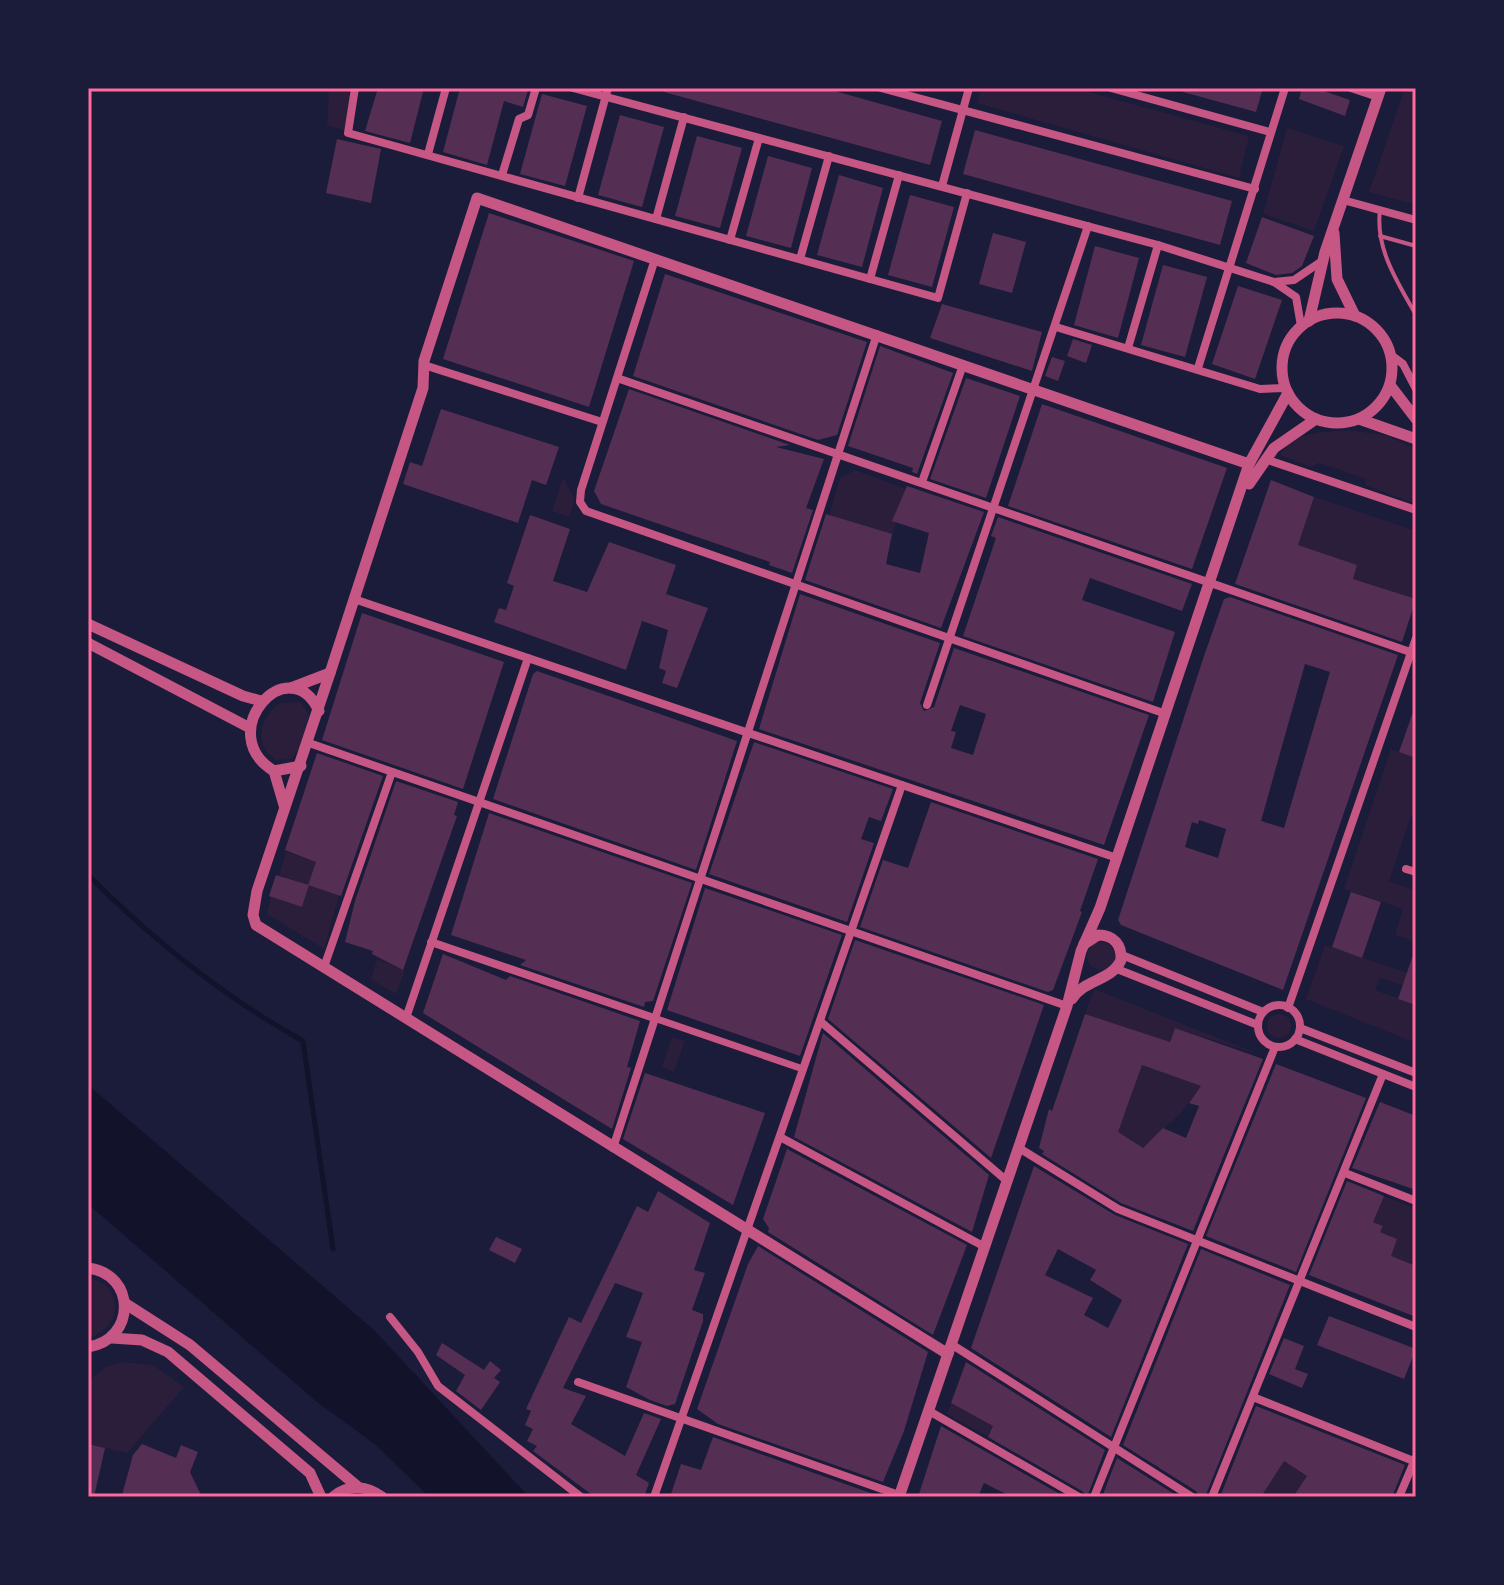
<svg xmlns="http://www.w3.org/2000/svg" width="1504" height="1585" font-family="Mulish,sans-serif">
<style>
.green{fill:#2a1e3b}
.water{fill:#12122b}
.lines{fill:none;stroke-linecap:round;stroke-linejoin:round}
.stream{stroke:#12122b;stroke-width:5}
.building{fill:#542f53;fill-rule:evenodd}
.service{stroke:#c65784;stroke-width:4}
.pedestrian{stroke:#c65784;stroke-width:7}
.minor{stroke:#c65784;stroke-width:8}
.tertiary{stroke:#c65784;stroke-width:11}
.neatline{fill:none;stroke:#ff6b9d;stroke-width:3}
</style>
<rect width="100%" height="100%" fill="#1b1b3a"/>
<g class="green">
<path d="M329,88h21l-4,42 -19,-4z"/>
<path d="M981,88h93l175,48 -10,42 -262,-75z"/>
<path d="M1405,88h11v117l-47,-13z"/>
<path d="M1287,128l57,18 -30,85 -51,-17z"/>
<path d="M1356,431l32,5 28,13v55l-51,-19 1,-6 -47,-16 -8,4 -31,-12c14,-25 51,-24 76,-24z"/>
<path d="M855,470l51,19 -14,47 -63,-21 11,-37z"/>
<path d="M563,477l12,23 -6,17 -17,-6z"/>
<path d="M1314,497l102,34v68l-63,-20 3,-14 -58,-20z"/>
<path d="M301,702l8,13 -8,31 -10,13 -16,1c-22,-17 -16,-42 5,-57z"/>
<path d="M1391,749l25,9v59l-5,-1 -22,65 27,10v51l-21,-7 8,-26 -59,-20z"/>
<path d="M286,852l30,9 -8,24 -29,-10z"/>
<path d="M309,885l30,10 -15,54 -57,-35 4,-17 31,10z"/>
<circle cx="1101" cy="956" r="14"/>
<path d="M1325,945l91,31v14l-36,-12 -5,12 41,15v38l-110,-44z"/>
<path d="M377,959l28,11 -9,24 -25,-15z"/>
<path d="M1094,989l172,68 -91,-29 -6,14 -84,-28z"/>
<circle cx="1279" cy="1026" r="12"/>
<path d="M672,1037l13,4 -11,31 -12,-5z"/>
<path d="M1142,1065l59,21 -21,28 -40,36 -27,-16 14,-26z"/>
<path d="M1384,1196l32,13v57l-26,-9 7,-18 -17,-7 3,-6 -14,-6z"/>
<path d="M88,1278c36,6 35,48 3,59h-3z"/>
<path d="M122,1362l31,3 31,22 -57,66 -39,-9v-63l18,-14z"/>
<path d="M951,1403l42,23 -5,11 -41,-23z"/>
<path d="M1284,1461l23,15 -14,21h-32z"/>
</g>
<path class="water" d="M88,1085l285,244 156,168h-100l-53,-52 -59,-43 -229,-198z"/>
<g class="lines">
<path class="stream" d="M88,875c64,64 136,122 215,166l30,208"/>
</g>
<g class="building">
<path d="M378,88h46l-14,55 -45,-12z"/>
<path d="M460,88l68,2 -5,17 -19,-6 -17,64 -44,-13z"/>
<path d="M665,88h159l118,33 -12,44 -266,-73z"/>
<path d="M1184,88h79l-7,24 -73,-20z"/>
<path d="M1302,88h13l35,12 -5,16 -46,-17z"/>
<path d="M542,94l45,12 -22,80 -45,-12z"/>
<path d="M620,115l44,12 -22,80 -44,-12z"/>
<path d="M975,130l257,71 -12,44 -257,-71z"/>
<path d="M697,136l45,12 -22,80 -45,-12z"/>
<path d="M337,139l44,10 -10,54 -45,-10z"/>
<path d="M768,156l44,12 -21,80 -45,-12z"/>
<path d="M839,175l44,13 -21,79 -45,-12z"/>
<path d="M910,195l44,12 -22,80 -44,-12z"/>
<path d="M489,213l145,48 -45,146 -146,-48z"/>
<path d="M1262,217l52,19 -12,30 -10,7 -16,2 -30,-12z"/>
<path d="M993,233l33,9 -14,51 -33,-9z"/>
<path d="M1095,246l44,12 -21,80 -44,-13z"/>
<path d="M1163,265l44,12 -22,80 -44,-12z"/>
<path d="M665,274l202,68 -30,93 -19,5 -185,-64z"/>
<path d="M1238,286l44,14 -27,79 -43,-15z"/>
<path d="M942,304l100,28 -10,39 -102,-33z"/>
<path d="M1073,339l19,6 -6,18 -19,-7z"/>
<path d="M880,346l73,27 -36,101 -5,-2 1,-4 -65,-22z"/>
<path d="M1052,357l13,4 -7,20 -13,-5z"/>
<path d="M966,378l54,18 -34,102 -56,-19z"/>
<path d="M629,389l161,56 -14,2 48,12 -18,49 7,2 -21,63 -23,-8 1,-3 -169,-58 -7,-13z"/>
<path d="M1042,404l185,64 -35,101 -184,-63z"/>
<path d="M441,409l118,38 -13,38 -14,-5 -14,43 -115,-39 7,-22 12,4z"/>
<path d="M1271,480l43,17 -16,48 59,20 -4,14 63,20 -14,43 -167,-58z"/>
<path d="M907,486l77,26 -43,116 -136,-48 21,-66 66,20 -6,30 34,9 9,-40 -37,-12z"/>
<path d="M530,515l40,14 -17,52 34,11 22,-50 67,23 -10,29 42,14 -31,80 -15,-5 4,-12 -7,-3 9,-38 -26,-9 -16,49 -132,-48 5,-14 7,2 8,-24 -7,-3z"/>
<path d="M998,517l194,67 -10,27 -92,-33 -8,22 93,32 -22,70 -190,-66 33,-98 -5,-2z"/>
<path d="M800,594l140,49 -20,60 4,8 10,-4 20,-59 195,67 -45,130 -345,-116zM960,705l26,9 -13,41 -22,-7 5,-16 -5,-1z"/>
<path d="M1230,597l168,58 -115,335 -162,-65 -3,-5 86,-264 20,-57zM1305,664l25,8 -46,156 -23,-7zM1199,820l27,9 -8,29 -33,-11 7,-25 6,2z"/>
<path d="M362,613l142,49 -41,127 -141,-49z"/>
<path d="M537,671l200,70 -41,129 -203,-71 40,-125z"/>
<path d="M1414,709h2v49l-17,-6z"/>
<path d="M754,742l139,47 -12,32 -12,-4 -8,22 13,4 -27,79 -138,-48z"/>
<path d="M317,753l66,23 -42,120 -33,-11 8,-23 -31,-12z"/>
<path d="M396,781l62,21 -4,13 3,1 -54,154 -31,-16 1,-3 -28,-9 10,-41z"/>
<path d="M931,802l167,57 -18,52 2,1 -29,78 -5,2 -188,-65 23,-67 25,8z"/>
<path d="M489,813l203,70 -39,118 -8,1 -1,5 -124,-42 6,-5 -75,-25z"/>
<path d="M276,875l33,10 -7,22 -33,-11z"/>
<path d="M705,888l137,47 -42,121 -133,-46z"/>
<path d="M1351,892l30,10 -19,56 -30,-11z"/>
<path d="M855,940l189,65 -53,153 -163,-139z"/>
<path d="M1414,952h2v53l-18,-6z"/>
<path d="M443,954l63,26 4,-4 130,45 -13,46 4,1 -19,61 -189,-116z"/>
<path d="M1085,1014l85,28 5,-14 88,31 -70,172 -72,-28 -79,-49 2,-3 -5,-3 10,-39 3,2zM1142,1065l59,21 -12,17 10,3 -13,32 -23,-10 -20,20 -25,-16z"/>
<path d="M823,1033l166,142 -17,57 -178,-95z"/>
<path d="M1276,1064l90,34 -70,174 -90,-36z"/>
<path d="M645,1073l120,40 -32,92 -110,-66z"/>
<path d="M1380,1102l36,14v74l-64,-22z"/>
<path d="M787,1149l180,96 -34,90 -165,-103 1,-4 -6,-9z"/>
<path d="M1034,1166l81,49 73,29 -77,193 -140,-89zM1058,1249l38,21 -6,10 32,20 -14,28 -24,-13 9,-17 -48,-23z"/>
<path d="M1347,1181l37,15 -11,26 10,4 -3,6 17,7 -6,17 25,10v51l-107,-42z"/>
<path d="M658,1191l52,32 -16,47 11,3 -13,37 11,4v7l-28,83 -8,2 -17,-6 -24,-13 16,-45 -16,-5 17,-44 -28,-10 -52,105 23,8 -15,28 54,32 19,-43 17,6 -25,56 13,8 -5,14h-49l-62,-46 4,-5 -10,-5 6,-12 -8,-4 6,-14 -5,-2 43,-92 12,6 56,-117 11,6z"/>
<path d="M496,1237l26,12 -7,14 -26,-13z"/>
<path d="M758,1246l170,106 -24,79 -21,51 -165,-58 -21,-15 51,-145z"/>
<path d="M1201,1249l89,36 -85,212h-6l-3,-6 -73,-46z"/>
<path d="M1329,1316l87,33 -12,30 -87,-34z"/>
<path d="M1284,1338l20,8 -9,23 13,5 -6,14 -33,-14z"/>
<path d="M442,1343l42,27 6,-9 11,9 -7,8 6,4 -19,28 -25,-19 9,-16 -29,-20z"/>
<path d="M966,1362l139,88 -18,47 -5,-6 -94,-54 5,-11 -42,-23z"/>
<path d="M1256,1406l149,59 -13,32h-99l14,-21 -23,-15 -23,36h-41z"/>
<path d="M941,1426l124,71h-53l-28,-14 -6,14h-60z"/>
<path d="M713,1437l166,59v1h-209l11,-33 20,6z"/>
<path d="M88,1444l17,4 -11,49h-6z"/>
<path d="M142,1444l34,14 5,-13 17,7 -8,20 12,25 -80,-2 11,-40z"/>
<path d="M1117,1458l62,39h-77z"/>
</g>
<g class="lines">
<g class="service">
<path d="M1380,210c-5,39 18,73 36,105"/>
<path d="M1380,236l36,10"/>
</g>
<path class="pedestrian" d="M654,1018l149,51"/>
<g class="minor">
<path d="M355,88l-7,45 590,165 29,-105"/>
<path d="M573,88l585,157 116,37 22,15 5,29"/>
<path d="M881,88l374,101"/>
<path d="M1111,88l159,44"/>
<path d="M1351,88l27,9"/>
<path d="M428,154l18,-66"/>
<path d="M502,175l17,-56 9,-4 8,-27"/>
<path d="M942,186l27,-98"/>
<path d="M578,198l30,-110"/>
<path d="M1343,200l73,20"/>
<path d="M656,219l28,-102"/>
<path d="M730,240l29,-102"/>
<path d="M655,259l-74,231 -1,12 6,9 580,203"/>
<path d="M800,259l29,-103"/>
<path d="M870,279l29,-104"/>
<path d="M1274,282l20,-2 28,-19"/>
<path d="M1056,327l204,62 26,-1"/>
<path d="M1128,348l30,-103"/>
<path d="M1391,355l12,9 13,25"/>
<path d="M424,365l178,57"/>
<path d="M1198,368l87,-280"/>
<path d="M617,378l799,276"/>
<path d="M1265,459l151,51"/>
<path d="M922,482l41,-117"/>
<path d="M354,599l763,259"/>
<path d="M927,705l161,-479"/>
<path d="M309,743l758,263"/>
<path d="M1406,869l10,3"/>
<path d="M431,942l223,76"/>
<path d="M1122,955l141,57"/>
<path d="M324,967l68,-195"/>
<path d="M1117,969l141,56"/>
<circle cx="1279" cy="1026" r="21"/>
<path d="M1288,1008l128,-370"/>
<path d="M406,1018l122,-360"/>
<path d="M820,1021l187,160"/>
<path d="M1300,1028l116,45"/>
<path d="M1295,1039l121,48"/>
<path d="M780,1137l205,110"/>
<path d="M613,1148l264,-814"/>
<path d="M1019,1148l99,61 298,118"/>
<path d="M1345,1173l71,28"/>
<path d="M390,1317l28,35 20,34 143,111"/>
<path d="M951,1344l241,153"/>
<path d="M578,1382l321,113"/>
<path d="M1253,1397l163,65"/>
<path d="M929,1411l150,86"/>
<path d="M654,1497l248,-712"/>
<path d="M1094,1497l181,-450"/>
<path d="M1212,1497l171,-423"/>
<path d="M1399,1497l17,-40"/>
</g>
<g class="tertiary">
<path d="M1334,233l3,46 18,37"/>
<circle cx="1337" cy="368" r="55"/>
<path d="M1309,321l16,-69 56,-164"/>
<path d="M1390,385l26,34"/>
<path d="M1359,419l57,20"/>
<path d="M1249,484l25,-36 42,-29"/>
<path d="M88,624l155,72 18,5"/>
<path d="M88,643l162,85"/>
<path d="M330,673l-73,218 -4,24 3,10 692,429"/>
<path d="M291,688l39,-15 93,-285 1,-27 53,-163 772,266"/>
<path d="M301,766l-27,5c-62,-38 15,-124 45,-60"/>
<path d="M274,771l10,34"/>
<path d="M1072,999c12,-20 40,-18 49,-39 1,-15 -7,-25 -23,-25l-14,9"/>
<path d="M88,1268c49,6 48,72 0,79"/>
<path d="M126,1304l64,41 168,142"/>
<path d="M112,1338l30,2 26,12 142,121 11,24"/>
<path d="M333,1497c16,-13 33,-12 49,0"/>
<path d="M899,1497l168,-491 14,-55 19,-43 149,-444 39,-71"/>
</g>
</g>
<rect width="1504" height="1585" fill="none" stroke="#1b1b3a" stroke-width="180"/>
<rect x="90" y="90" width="1324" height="1405" class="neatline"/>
</svg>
